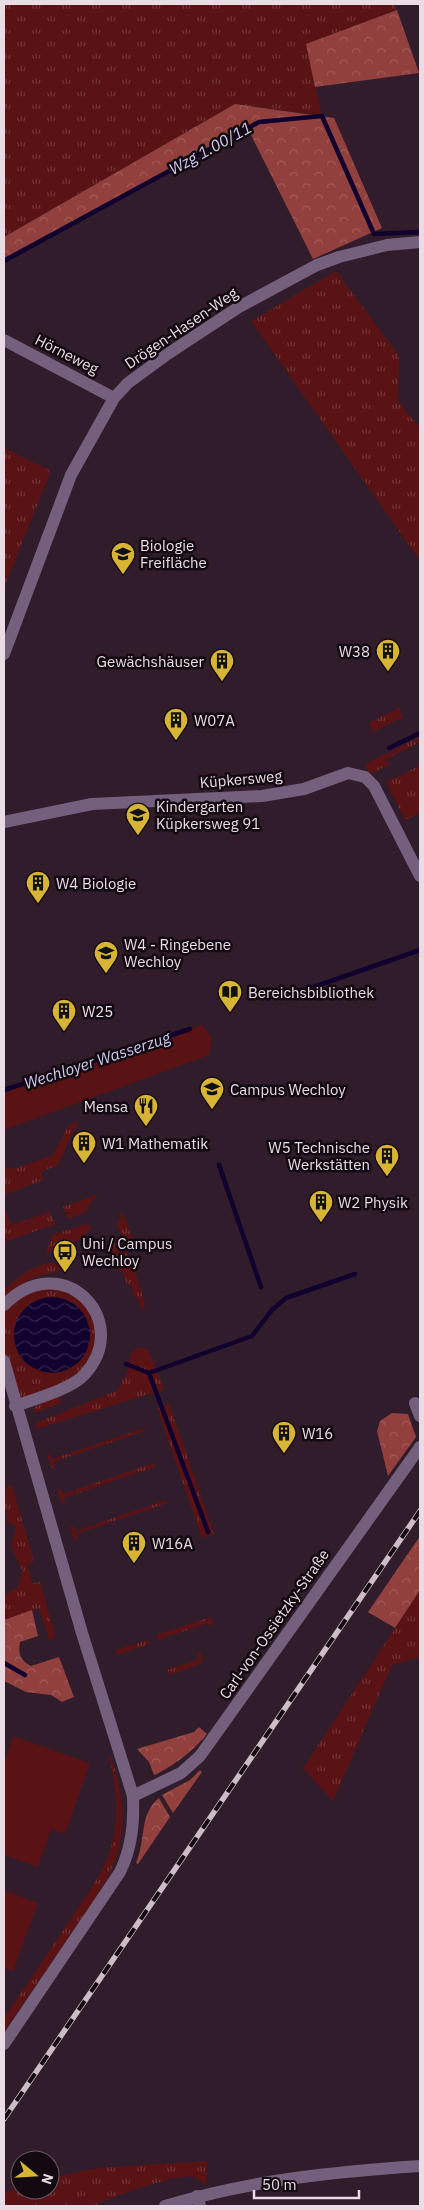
<svg xmlns="http://www.w3.org/2000/svg" width="424" height="2210" font-family="'IBM Plex Sans',sans-serif">
<style>
.grass{fill:url(#grass-tufts);fill-rule:evenodd}
.forest{fill:url(#forest-crowns)}
.green{fill:#591315}
.water{fill:url(#water-waves)}
.lines{fill:none;stroke-linecap:round;stroke-linejoin:round}
.stream{stroke:#11012f;stroke-width:4.5}
.minor{stroke:#74607d;stroke-width:12}
.tertiary{stroke:#74607d;stroke-width:12}
.rail-casing{stroke:#cbbcc6;stroke-width:5.5}
.rail{stroke:#120a10;stroke-width:4;stroke-dasharray:11;stroke-linecap:butt}
.labels{text-anchor:middle;dominant-baseline:central;stroke-width:5;stroke-linejoin:round;paint-order:stroke}
.street-label{font-size:15px;fill:#eadce5;stroke:#120a10}
.poi-label{font-size:15px;fill:#eadce5;stroke:#120a10;text-anchor:start}
.water-label{font-size:16px;font-style:italic;fill:#cec8f1;stroke:#120a10}
</style>
<defs>
<pattern id="grass-tufts" width="24" height="20" patternUnits="userSpaceOnUse" patternTransform="scale(1.25)"><rect width="24" height="20" fill="#591315"/><path d="M3 7l-1-3M5 7V3M7 7l1-3M15 17l-1-3M17 17v-4M19 17l1-3" fill="none" stroke="#713537"/></pattern>
<pattern id="forest-crowns" width="20" height="18" patternUnits="userSpaceOnUse" patternTransform="scale(1.25)"><rect width="20" height="18" fill="#91403d"/><path d="M2 6a3 3 0 1 1 6 0M12 15a3 3 0 1 1 6 0" fill="none" stroke="#a15b59"/></pattern>
<pattern id="water-waves" width="16" height="10" patternUnits="userSpaceOnUse" patternTransform="scale(1.25)"><rect width="16" height="10" fill="#11012f"/><path d="M0 5q4-4 8 0t8 0" fill="none" stroke="#34254d"/></pattern>
</defs>
<rect width="100%" height="100%" fill="#301c2a"/>
<g class="grass">
<path d="M4,4h390l3,6 -91,34 16,72 -87,-12 -231,133z"/>
<path d="M336,271l63,85 -1,45 22,27v129l-2,1 -167,-237z"/>
<path d="M4,448l47,23 -47,117z"/>
<path d="M399,708l4,9 -30,15 -4,-9z"/>
<path d="M420,737v5l-34,17 3,6 -19,9 -5,-10z"/>
<path d="M419,766l1,47 -15,7 -19,-38z"/>
<path d="M76,1121l2,1 -20,43 -17,7 2,8 -39,15v-28l10,2 39,-14 14,-27z"/>
<path d="M96,1195l1,1 -7,7 -4,9 -18,7 -5,-12z"/>
<path d="M4,1206l7,19 38,-13 7,12 -52,18z"/>
<path d="M123,1213l10,27 -6,2 -11,-17 4,-6 -1,-4z"/>
<path d="M86,1224l5,2c-4,15 -32,23 -45,27l6,-18z"/>
<path d="M111,1234c18,6 28,52 34,70l-1,5 -4,-1 -1,-8 -6,-5 -1,-8 -6,-5 -4,-11 -5,-1 -10,-21z"/>
<path d="M48,1263l14,1 -5,8c-22,3 -37,12 -53,26v-8c12,-11 27,-24 44,-27z"/>
<path d="M47,1282l42,18 12,37 -16,38 -70,31 -11,-45v-56zM55,1297c21,5 33,18 36,40l-65,27c-25,-31 -9,-63 29,-67z"/>
<path d="M138,1347l11,3 15,39 -9,5h-6l-112,35 -2,-4 3,-3 78,-31 12,-19 3,-18z"/>
<path d="M56,1397l4,1 1,5 -26,10 -2,-4 4,-4z"/>
<path d="M169,1404l45,130 -12,4 -45,-130z"/>
<path d="M144,1428l1,3 -92,31 2,6 -3,1 -5,-14 3,-1 2,5z"/>
<path d="M154,1463l1,4 -91,31 1,5 -3,1 -5,-14 4,-1 2,5z"/>
<path d="M12,1485l22,77 -7,3 5,18 8,-1 16,56 -7,2 -10,-32 -35,12v-25l14,-8 4,-17 -11,-23 5,-21 -8,-3 -3,-17 1,-19z"/>
<path d="M166,1500l2,3 -92,31 2,5 -4,1 -4,-14 3,-1 2,6z"/>
<path d="M420,1590v67l-28,8 -59,136 -30,-33z"/>
<path d="M211,1617l2,8 -3,1 -2,-3 -50,17 -2,-5z"/>
<path d="M149,1640l1,4 -33,11 -2,-5z"/>
<path d="M200,1651l3,7 -2,6 -32,11 -2,-5 32,-11 -2,-6z"/>
<path d="M109,1756h2c8,27 15,54 10,82 -6,38 -32,69 -53,100 -21,31 -43,63 -64,94v-14c22,-33 44,-65 66,-98 15,-24 36,-49 42,-77 8,-29 4,-57 -3,-87z"/>
<path d="M207,2161l-1,24c-4,-2 -9,-7 -13,-8 -14,-4 -85,21 -98,29h-91v-13l16,-7v4h30v-12l48,-10z"/>
</g>
<g class="forest">
<path d="M397,10l22,63 -104,14 -9,-43z"/>
<path d="M235,104l99,14 48,110 -69,31 -66,-132 -243,131v-21z"/>
<path d="M392,1413l16,1 8,23 -28,39 -11,-45 3,-10z"/>
<path d="M420,1536v54l-25,38 -27,-16z"/>
<path d="M32,1610l6,26 -18,6c-2,12 0,18 11,24l28,-9 15,40 -12,5 -11,-7 -25,-3 -22,-11v-61z"/>
<path d="M199,1727l8,7c-15,18 -30,29 -50,40l-3,1 -5,-13 -12,-13 57,-17z"/>
<path d="M200,1770l2,2 -29,41 -11,-18 28,-15z"/>
<path d="M159,1798l11,19 -32,47 -2,-1c10,-22 3,-50 23,-65z"/>
</g>
<g class="green">
<path d="M202,1025l10,13 -3,17 -205,75v-42z"/>
<path d="M13,1736l77,27 -25,71 -14,-5 -13,38 -34,-12v-92z"/>
<path d="M4,1890l34,13 -25,68 -9,-3z"/>
</g>
<circle class="water" cx="52" cy="1335" r="38"/>
<g class="lines">
<g class="stream">
<path d="M4,261l255,-139 63,-6 52,118 46,-2"/>
<path d="M389,748l31,-15"/>
<path d="M302,991l118,-41"/>
<path d="M4,1090l186,-61"/>
<path d="M219,1165l42,122"/>
<path d="M126,1364l23,9 59,159"/>
<path d="M149,1373l103,-37 20,-26 14,-12 69,-24"/>
<path d="M4,1663l21,12"/>
</g>
<g class="minor">
<path d="M4,340l110,58"/>
<path d="M4,654l67,-179 43,-77 14,-15 41,-30 70,-46 78,-42 22,-8 48,-12 33,-3"/>
<path d="M4,822l88,-18 170,-8 42,-7 44,-16 17,4 9,9 46,90"/>
<path d="M4,1305c59,-59 129,16 81,69 -13,15 -50,25 -70,32"/>
<path d="M4,1361l78,272 51,163c1,27 -1,51 -13,76l-116,172"/>
<path d="M415,1403l5,13"/>
<path d="M133,1796l48,-23 19,-17 220,-309"/>
<path d="M197,2196l3,10"/>
</g>
<path class="tertiary" d="M165,2206c86,-26 167,-34 255,-40"/>
<defs>
<path id="rail" d="M4,2119l416,-608"/>
</defs>
<use href="#rail" class="rail-casing"/>
<use href="#rail" class="rail"/>
</g>
<defs>
<symbol id="university-pin" viewBox="-11 -11 22 30"><path d="M0 17L-7.5 6A9.5 9.5 0 1 1 7.5 6Z" fill="#d7b434" stroke="#120a10"/><path d="M0-5L7-2L0 1L-7-2ZM-4 1L0 2.5L4 1V4Q0 6-4 4Z" fill="#111"/></symbol>
<symbol id="building-pin" viewBox="-11 -11 22 30"><path d="M0 17L-7.5 6A9.5 9.5 0 1 1 7.5 6Z" fill="#d7b434" stroke="#120a10"/><path d="M-4-6H4V6H1V3H-1V6H-4ZM-2.5-4.3h1.7v1.8h-1.7ZM.8-4.3h1.7v1.8H.8ZM-2.5-1h1.7V.8h-1.7ZM.8-1h1.7V.8H.8Z" fill="#111"/></symbol>
<symbol id="school-pin" viewBox="-11 -11 22 30"><path d="M0 17L-7.5 6A9.5 9.5 0 1 1 7.5 6Z" fill="#d7b434" stroke="#120a10"/><path d="M0-5L7-2L0 1L-7-2ZM-4 1L0 2.5L4 1V4Q0 6-4 4Z" fill="#111"/></symbol>
<symbol id="library-pin" viewBox="-11 -11 22 30"><path d="M0 17L-7.5 6A9.5 9.5 0 1 1 7.5 6Z" fill="#d7b434" stroke="#120a10"/><path d="M-6-4Q-3-5.5-.7-3.5V5Q-3 3-6 4ZM6-4Q3-5.5 .7-3.5V5Q3 3 6 4Z" fill="#111"/></symbol>
<symbol id="restaurant-pin" viewBox="-11 -11 22 30"><path d="M0 17L-7.5 6A9.5 9.5 0 1 1 7.5 6Z" fill="#d7b434" stroke="#120a10"/><path d="M-5-6h1v4h1v-4h1v4h1v-4h1v5L-1.5 .5V6h-2V.5L-5-1ZM5-6V6H3V1.5H1.5Q1.5-4 5-6Z" fill="#111"/></symbol>
<symbol id="bus-pin" viewBox="-11 -11 22 30"><path d="M0 17L-7.5 6A9.5 9.5 0 1 1 7.5 6Z" fill="#d7b434" stroke="#120a10"/><path d="M-5-6H5V4H4V6H2V4H-2V6H-4V4H-5ZM-3.5-4V0h7V-4ZM-3.5 1.2v1.5H-2V1.2ZM2 1.2v1.5H3.5V1.2Z" fill="#111"/></symbol>
</defs>
<g fill-rule="evenodd">
<use href="#university-pin" x="109" y="540" width="28" height="38"/>
<use href="#building-pin" x="374" y="637" width="28" height="38"/>
<use href="#building-pin" x="208" y="647" width="28" height="38"/>
<use href="#building-pin" x="162" y="706" width="28" height="38"/>
<use href="#school-pin" x="124" y="801" width="28" height="38"/>
<use href="#building-pin" x="24" y="869" width="28" height="38"/>
<use href="#university-pin" x="92" y="939" width="28" height="38"/>
<use href="#library-pin" x="216" y="978" width="28" height="38"/>
<use href="#building-pin" x="50" y="997" width="28" height="38"/>
<use href="#university-pin" x="198" y="1075" width="28" height="38"/>
<use href="#restaurant-pin" x="132" y="1092" width="28" height="38"/>
<use href="#building-pin" x="70" y="1129" width="28" height="38"/>
<use href="#building-pin" x="373" y="1142" width="28" height="38"/>
<use href="#building-pin" x="307" y="1188" width="28" height="38"/>
<use href="#bus-pin" x="51" y="1238" width="28" height="38"/>
<use href="#building-pin" x="270" y="1419" width="28" height="38"/>
<use href="#building-pin" x="120" y="1529" width="28" height="38"/>
</g>
<g class="labels">
<g class="street-label">
<text transform="translate(181 328) rotate(-34)">Drögen-Hasen-Weg</text>
<text transform="translate(67 354) rotate(27)">Hörneweg</text>
<text transform="translate(241 779) rotate(-5)">Küpkersweg</text>
<text transform="translate(274 1624) rotate(-55)">Carl-von-Ossietzky-Straße</text>
</g>
<g class="poi-label">
<text x="140" y="545">Biologie<tspan x="140" dy="17">Freifläche</tspan></text>
<text x="370" y="651" text-anchor="end">W38</text>
<text x="204" y="661" text-anchor="end">Gewächshäuser</text>
<text x="194" y="720">W07A</text>
<text x="156" y="806">Kindergarten<tspan x="156" dy="17">Küpkersweg 91</tspan></text>
<text x="56" y="883">W4 Biologie</text>
<text x="124" y="944">W4 - Ringebene<tspan x="124" dy="17">Wechloy</tspan></text>
<text x="248" y="992">Bereichsbibliothek</text>
<text x="82" y="1011">W25</text>
<text x="230" y="1089">Campus Wechloy</text>
<text x="128" y="1106" text-anchor="end">Mensa</text>
<text x="102" y="1143">W1 Mathematik</text>
<text x="370" y="1147" text-anchor="end">W5 Technische<tspan x="370" dy="17">Werkstätten</tspan></text>
<text x="338" y="1202">W2 Physik</text>
<text x="82" y="1243">Uni / Campus<tspan x="82" dy="17">Wechloy</tspan></text>
<text x="302" y="1433">W16</text>
<text x="152" y="1543">W16A</text>
</g>
<g class="water-label">
<text transform="translate(210 148) rotate(-29)">Wzg 1.00/11</text>
<text transform="translate(97 1060) rotate(-18)">Wechloyer Wasserzug</text>
</g>
</g>
<rect width="424" height="2210" fill="none" stroke="#eadce5" stroke-width="10"/>
<g transform="translate(35 2175) rotate(108)"><circle r="24" fill="#120a10" stroke="#685e65"/>
<path d="M0-4L9 19L0 12L-9 19Z" fill="#d7b434"/>
<text y="-8" font-size="14" font-weight="bold" text-anchor="middle" fill="#eadce5">N</text>
</g>
<path d="M254 2190v8h105v-8" fill="none" stroke="#eadce5" stroke-width="2.5"/>
<text x="262" y="2190" font-size="15" fill="#eadce5" stroke="#120a10" stroke-width="4" paint-order="stroke">50 m</text>
</svg>
